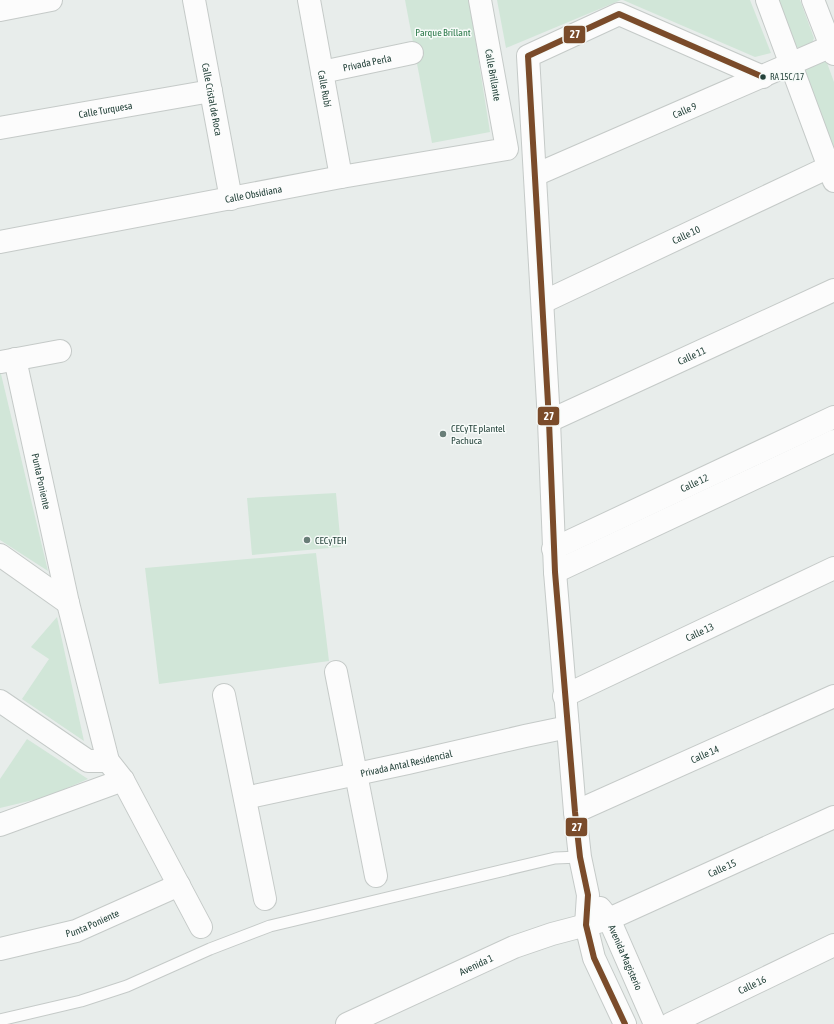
<svg xmlns="http://www.w3.org/2000/svg" width="834" height="1024" font-family="'Asap Condensed',sans-serif">
<style>
.green{fill:#d1e6d8}
.lines{fill:none;stroke-linecap:round;stroke-linejoin:round}
.service-casing{stroke:#c5cac8;stroke-width:13}
.minor-casing{stroke:#c5cac8;stroke-width:24}
.tertiary-casing{stroke:#c5cac8;stroke-width:24}
.service{stroke:#fcfcfc;stroke-width:11}
.minor{stroke:#fcfcfc;stroke-width:22}
.tertiary{stroke:#fcfcfc;stroke-width:22}
.bus-1-casing{stroke:#f7fbf9;stroke-width:9}
.bus-1{stroke:#7a4b2a;stroke-width:6}
.bus-dot{fill:#24423a;stroke:#f7fbf9;stroke-width:1.5}
.poi-dot{fill:#697e78;stroke:#f7fbf9;stroke-width:1.5}
.labels{text-anchor:middle;dominant-baseline:central;stroke-width:3;stroke-linejoin:round;paint-order:stroke}
.bus-label{font-size:9px;fill:#24423a;stroke:#f7fbf9;text-anchor:start}
.park-label{font-size:10px;fill:#2d7a4b;stroke:#f7fbf9}
.street-label{font-size:10px;fill:#24423a;stroke:#f7fbf9}
.poi-label{font-size:10px;fill:#24423a;stroke:#f7fbf9;text-anchor:start}
.line-badge{stroke:#f7fbf9;stroke-width:1.5}
.badge-label{font-size:11px;text-anchor:middle;font-weight:bold;fill:#fff}
</style>
<rect width="100%" height="100%" fill="#e8edeb"/>
<g class="green">
<path d="M405,0h64l21,132 -58,11z"/>
<path d="M497,0h124l-115,48z"/>
<path d="M623,0h127l21,53 -16,4z"/>
<path d="M777,0h23l14,38 -2,5 -14,5 -4,-3z"/>
<path d="M826,60l8,22v75l-30,-86 4,-4z"/>
<path d="M0,374h1l47,197 -48,-31z"/>
<path d="M336,493l5,54 -89,8 -5,-57z"/>
<path d="M316,553l13,108 -170,23 -14,-116z"/>
<path d="M57,617l27,124 -62,-42 27,-40 -18,-12z"/>
<path d="M27,739l61,40 -42,18 -46,11v-29z"/>
</g>
<g class="lines">
<defs>
<path id="service" d="M0,1020l81,-19 46,-15 83,-37 60,-23 285,-68 25,-1"/>
<g id="minor">
<path id="s1" d="M194,0l37,199"/>
<path id="s2" d="M309,0l32,177"/>
<path d="M0,10l51,-10"/>
<path id="s3" d="M322,72l90,-19"/>
<path id="s4" d="M0,128l211,-37"/>
<path id="s5" d="M535,175l299,-130"/>
<path id="s6" d="M0,242l341,-65 166,-28 -27,-149"/>
<path id="s7" d="M543,302l286,-135"/>
<path id="s8" d="M15,359l53,244 40,158 15,19 78,147"/>
<path d="M1,362l59,-11"/>
<path id="s9" d="M549,421l285,-131"/>
<path id="s10" d="M553,549l281,-132"/>
<path d="M0,555l68,48"/>
<path d="M555,572l279,-131"/>
<path d="M336,672l40,204"/>
<path d="M224,695l41,204"/>
<path id="s11" d="M564,696l270,-128"/>
<path d="M0,701l88,60h20"/>
<path id="s12" d="M245,798l163,-35 117,-27 43,-9"/>
<path id="s13" d="M575,812l259,-116"/>
<path d="M0,825l123,-45"/>
<path id="s14" d="M600,908l9,11 46,105"/>
<path id="s15" d="M0,949l76,-18 103,-46"/>
<path id="s16" d="M347,1024l167,-77 38,-13 57,-15 225,-102"/>
<path d="M625,1024l-31,-66 -8,-33 2,-30 -8,-38 -5,-45 -20,-240 -6,-151 -21,-365 91,-42 144,63"/>
<path id="s17" d="M670,1024l164,-79"/>
</g>
<g id="tertiary">
<path d="M767,0l67,181"/>
<path d="M813,0l21,54"/>
</g>
</defs>
<use href="#service" class="service-casing"/>
<use href="#minor" class="minor-casing"/>
<use href="#tertiary" class="tertiary-casing"/>
<use href="#service" class="service"/>
<use href="#minor" class="minor"/>
<use href="#tertiary" class="tertiary"/>
<defs>
<path id="bus-1" d="M625,1024l-31,-66 -8,-33 2,-30 -8,-38 -5,-45 -20,-240 -6,-151 -21,-365 91,-42 144,63"/>
</defs>
<use href="#bus-1" class="bus-1-casing"/>
<use href="#bus-1" class="bus-1"/>
</g>
<circle class="bus-dot" cx="763" cy="77" r="3.5"/>
<g class="poi-dot">
<circle cx="443" cy="434" r="4"/>
<circle cx="307" cy="540" r="4"/>
</g>
<g class="labels">
<g class="bus-label">
<text x="770" y="77">RA 15C/17</text>
</g>
<g class="park-label">
<text x="443" y="32">Parque Brillant</text>
</g>
<g class="street-label">
<text stroke="none"><textPath href="#s3" startOffset="46">Privada Perla</textPath></text>
<text transform="translate(493 75) rotate(80)">Calle Brillante</text>
<text stroke="none"><textPath href="#s2" startOffset="90">Calle Rubí</textPath></text>
<text stroke="none"><textPath href="#s1" startOffset="101">Calle Cristal de Roca</textPath></text>
<text stroke="none"><textPath href="#s4" startOffset="107">Calle Turquesa</textPath></text>
<text stroke="none"><textPath href="#s5" startOffset="163">Calle 9</textPath></text>
<text stroke="none"><textPath href="#s6" startOffset="258">Calle Obsidiana</textPath></text>
<text stroke="none"><textPath href="#s7" startOffset="158">Calle 10</textPath></text>
<text stroke="none"><textPath href="#s9" startOffset="157">Calle 11</textPath></text>
<text stroke="none"><textPath href="#s8" startOffset="125">Punta Poniente</textPath></text>
<text stroke="none"><textPath href="#s10" startOffset="156">Calle 12</textPath></text>
<text stroke="none"><textPath href="#s11" startOffset="150">Calle 13</textPath></text>
<text stroke="none"><textPath href="#s13" startOffset="142">Calle 14</textPath></text>
<text stroke="none"><textPath href="#s12" startOffset="165">Privada Antal Residencial</textPath></text>
<text stroke="none"><textPath href="#s16" startOffset="407">Calle 15</textPath></text>
<text stroke="none"><textPath href="#s15" startOffset="96">Punta Poniente</textPath></text>
<text stroke="none"><textPath href="#s14" startOffset="56">Avenida Magisterio</textPath></text>
<text stroke="none"><textPath href="#s16" startOffset="142">Avenida 1</textPath></text>
<text stroke="none"><textPath href="#s17" startOffset="91">Calle 16</textPath></text>
</g>
<g class="poi-label">
<text x="451" y="428">CECyTE plantel<tspan x="451" dy="12">Pachuca</tspan></text>
<text x="315" y="540">CECyTEH</text>
</g>
</g>
<g class="line-badge">
<rect x="563" y="25" width="23" height="19" rx="4" fill="#7a4b2a"/>
<rect x="537" y="406" width="23" height="20" rx="4" fill="#7a4b2a"/>
<rect x="565" y="817" width="23" height="20" rx="4" fill="#7a4b2a"/>
</g>
<g class="badge-label">
<text x="575" y="38">27</text>
<text x="549" y="420">27</text>
<text x="577" y="831">27</text>
</g>
</svg>
